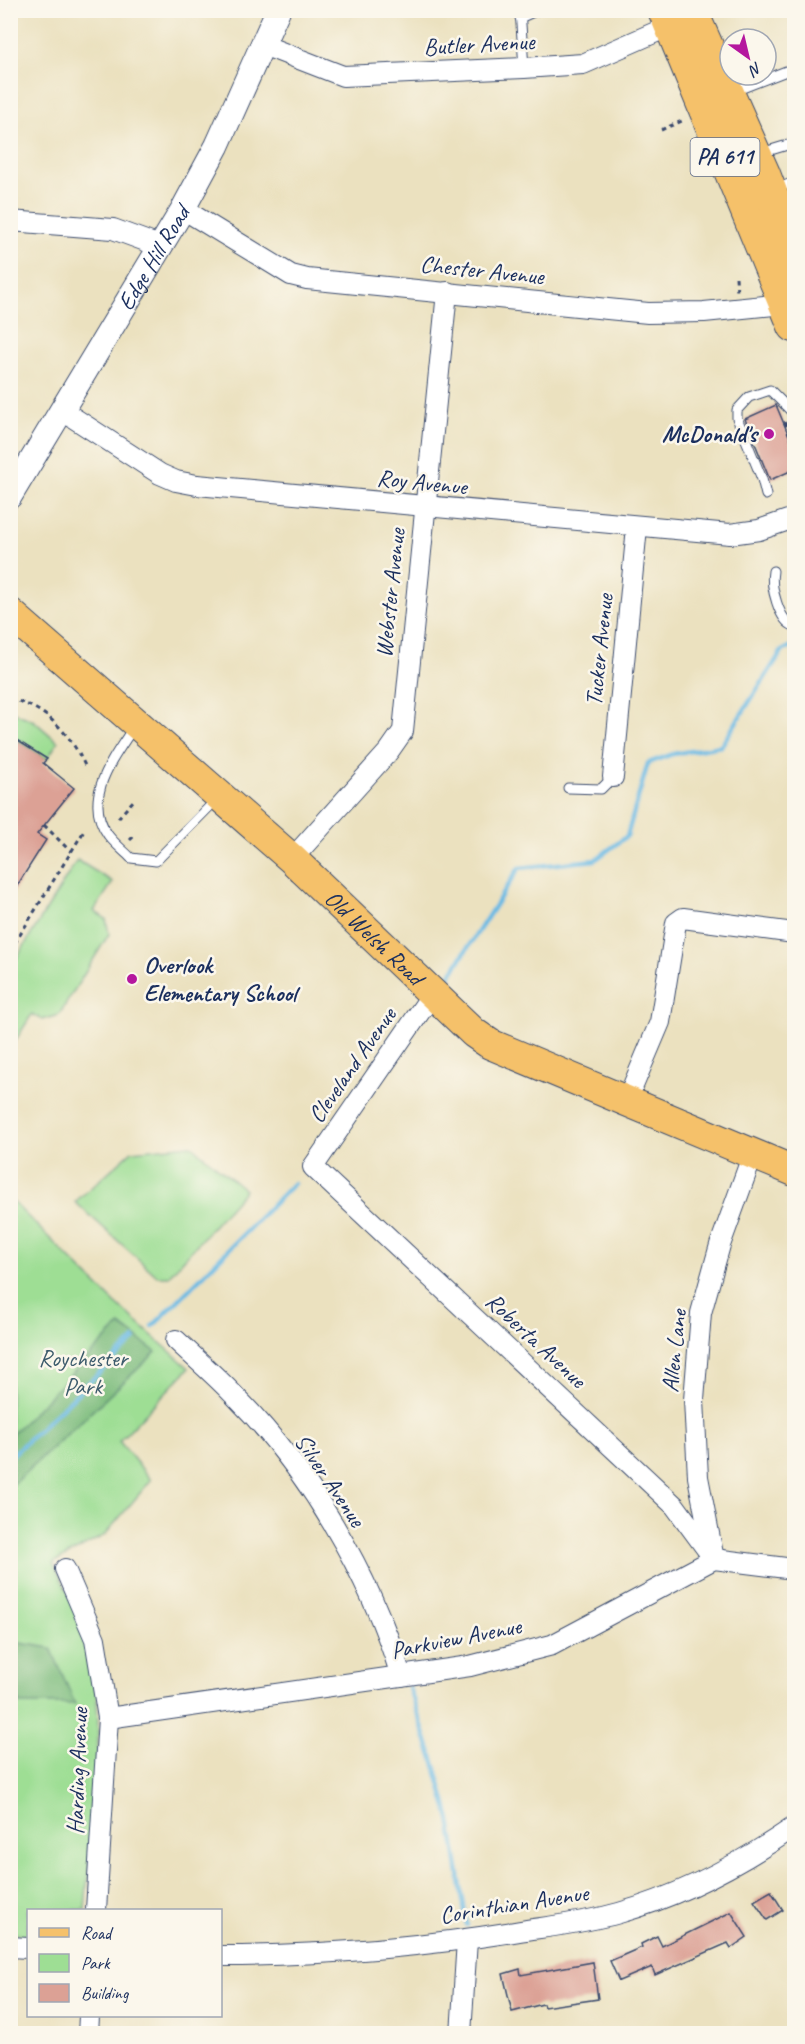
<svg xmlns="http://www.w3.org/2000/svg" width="805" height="2044" font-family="Caveat,sans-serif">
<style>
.green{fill:#9ede94;stroke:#5c8679;stroke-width:1.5}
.forest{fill:#7ebd7e;stroke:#4c766e;stroke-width:1.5}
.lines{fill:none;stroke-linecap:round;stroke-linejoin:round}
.stream{stroke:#68b9e4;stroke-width:4.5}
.building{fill:#dca195}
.service-casing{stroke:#3a4a6d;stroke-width:11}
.minor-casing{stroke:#3a4a6d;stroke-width:22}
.tertiary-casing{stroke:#3a4a6d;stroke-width:26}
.primary-casing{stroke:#3a4a6d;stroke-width:32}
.trunk-casing{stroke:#3a4a6d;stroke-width:34}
.path{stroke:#3a4a6d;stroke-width:3;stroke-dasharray:4.5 4.5;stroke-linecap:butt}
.service{stroke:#fff;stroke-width:9}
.minor{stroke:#fff;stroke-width:20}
.tertiary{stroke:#fff;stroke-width:24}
.primary{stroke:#f5c16b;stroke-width:30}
.trunk{stroke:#f5c16b;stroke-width:32}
.poi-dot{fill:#b5179e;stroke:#fbf7ec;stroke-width:2}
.labels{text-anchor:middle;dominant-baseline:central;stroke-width:5;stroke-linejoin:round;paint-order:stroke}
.shield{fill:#fbf7ec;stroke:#5e6b89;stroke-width:1.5}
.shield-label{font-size:22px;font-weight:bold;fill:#1b2f5e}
.street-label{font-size:24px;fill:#1b2f5e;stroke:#fbf7ec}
.poi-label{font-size:24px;font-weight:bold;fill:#1b2f5e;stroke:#fbf7ec;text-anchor:end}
.park-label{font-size:24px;fill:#3c5b6c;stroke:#fbf7ec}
</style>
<rect width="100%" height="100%" fill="#fbf7ec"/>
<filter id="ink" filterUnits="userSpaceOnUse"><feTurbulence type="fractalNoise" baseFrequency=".0167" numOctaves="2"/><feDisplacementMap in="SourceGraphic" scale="12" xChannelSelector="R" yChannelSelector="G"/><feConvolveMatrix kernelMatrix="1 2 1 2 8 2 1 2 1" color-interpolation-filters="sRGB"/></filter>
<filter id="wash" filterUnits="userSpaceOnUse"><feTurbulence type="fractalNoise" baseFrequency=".008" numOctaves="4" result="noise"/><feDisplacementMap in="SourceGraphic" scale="24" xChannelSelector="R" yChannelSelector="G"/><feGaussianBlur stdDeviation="1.35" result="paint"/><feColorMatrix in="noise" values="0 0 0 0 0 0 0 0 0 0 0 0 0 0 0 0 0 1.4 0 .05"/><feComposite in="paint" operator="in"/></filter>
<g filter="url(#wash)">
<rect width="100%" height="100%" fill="#ebe1bf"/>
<g class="green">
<path d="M11,711l23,10 24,21 -11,17 -36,-23z"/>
<path d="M77,860l36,22 -19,29 12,8 3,15 -50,81 -17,5 -10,-6 -18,29 -4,-3 1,-73z"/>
<path d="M191,1145l54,45 -76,86h-12l-82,-74 57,-51z"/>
<path d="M10,1199l104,103 75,66 -70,73 32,39 -46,55 -52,28c13,25 28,52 35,79 21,78 3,187 -3,268h-57v25l-18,-1z"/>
</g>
<g class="forest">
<path d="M120,1325l36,27 -145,134v-51z"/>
<path d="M13,1642l38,6 24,56h-56z"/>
</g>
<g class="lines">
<g class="stream">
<path d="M447,980l72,-112 76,-8 32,-24 21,-73 25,-9 48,-8 61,-95 12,-6"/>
<path d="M153,1326l141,-143"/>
<path d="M10,1457l125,-118"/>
<path d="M409,1688l25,74 16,57 17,106"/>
</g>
</g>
<g id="blocks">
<g class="building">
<path d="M776,405l19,45v19l-25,11 -25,-61z"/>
<path d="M10,736l37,23 -4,4 31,25 -37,46 9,6 -36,57z"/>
<path d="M771,1891l12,19 -16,10 -13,-19z"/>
<path d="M731,1912l16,25 -16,11 -3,-5 -73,32 -3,-8 -33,14 -9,-20 32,-14 -1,-3 16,-8 5,10z"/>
<path d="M593,1962l5,37 -54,8 -1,-3 -31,8 -9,-38 17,-5 1,6z"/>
</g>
</g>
</g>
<g filter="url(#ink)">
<use href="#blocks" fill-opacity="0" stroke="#3a4a6d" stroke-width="1.5"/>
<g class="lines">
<defs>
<g id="service">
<path d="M520,10l4,58"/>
<path d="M520,18l18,-8"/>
<path d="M732,92l62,-24"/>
<path d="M761,153l33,-10"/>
<path d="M774,190l20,-8"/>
<path d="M766,495l-4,-16 -25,-61v-8l12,-13 21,-7 22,22"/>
<path d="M773,571c-3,15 6,51 21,55"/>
<path d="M135,725c-21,33 -54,72 -27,110 6,8 16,16 23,23l25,3 62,-63"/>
<path d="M568,788l33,1 12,-12"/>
</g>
<g id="minor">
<path d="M263,45l80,31 181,-8 59,-4 98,-43"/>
<path d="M183,209l108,66 16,4 341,34 56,-1 90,-9"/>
<path d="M10,221l103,8 49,18"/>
<path d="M63,411l97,63 16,7 21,4 533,49 29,-4 35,-12"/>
<path d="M613,777l24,-250"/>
<path d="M292,859l97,-108 14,-20 44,-439"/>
<path d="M433,993l-120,174 362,339 39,53"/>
<path d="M627,1100l33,-78 16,-99 7,-5 111,15"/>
<path d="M176,1340c19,18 39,35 57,54 75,75 137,180 168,282"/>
<path d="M713,1554l-15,-77 -4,-77 7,-87 19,-68 33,-91"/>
<path d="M65,1569l30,70 13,79 -12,192"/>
<path d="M108,1718l362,-52 82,-21 162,-86 80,10"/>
<path d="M10,1947l18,1"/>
<path d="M220,1956c101,0 201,-9 300,-25 33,-5 67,-9 99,-18 64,-18 121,-49 175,-86"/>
<path d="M88,2034l1,-18"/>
<path d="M461,2034l6,-94"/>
</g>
<g id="tertiary">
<path id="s1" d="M10,496l173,-287 34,-63 61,-136"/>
</g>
<g id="primary">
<path id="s2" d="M10,613l282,246 182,174 16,11 304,127"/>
</g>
<g id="trunk">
<path d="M664,10l130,316"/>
<path d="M691,10l73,164 30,79"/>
</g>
</defs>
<use href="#service" class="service-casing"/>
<use href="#minor" class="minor-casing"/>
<use href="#tertiary" class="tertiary-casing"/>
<use href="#primary" class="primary-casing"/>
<use href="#trunk" class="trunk-casing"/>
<g class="path">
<path d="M661,130l21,-9"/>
<path d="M736,277l1,16"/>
<path d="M785,422l9,23"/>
<path d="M10,699c37,8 62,37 76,69"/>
<path d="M118,818l16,-18"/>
<path d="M44,825l27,27"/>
<path d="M130,840l6,-6"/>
<path d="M10,951l74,-120"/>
</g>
<use href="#service" class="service"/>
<use href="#minor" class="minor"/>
<use href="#tertiary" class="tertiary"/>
<use href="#primary" class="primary"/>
<use href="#trunk" class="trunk"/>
</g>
</g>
<g class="poi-dot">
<circle cx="769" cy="434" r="6"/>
<circle cx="132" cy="979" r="6"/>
</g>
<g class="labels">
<rect class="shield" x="690.5" y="138" width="69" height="38" rx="4.5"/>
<g class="shield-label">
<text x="725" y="157">PA 611</text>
</g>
<g class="street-label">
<text transform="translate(479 44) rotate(-3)">Butler Avenue</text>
<text stroke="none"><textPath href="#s1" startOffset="278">Edge Hill Road</textPath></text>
<text transform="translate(482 270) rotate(6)">Chester Avenue</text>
<text transform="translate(422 482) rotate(6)">Roy Avenue</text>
<text transform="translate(390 593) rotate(-84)">Webster Avenue</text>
<text transform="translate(599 650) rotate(-84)">Tucker Avenue</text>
<text stroke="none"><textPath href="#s2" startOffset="488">Old Welsh Road</textPath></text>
<text transform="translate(352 1065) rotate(-55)">Cleveland Avenue</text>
<text transform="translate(536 1340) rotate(43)">Roberta Avenue</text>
<text transform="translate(674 1351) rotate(-84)">Allen Lane</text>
<text transform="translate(330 1480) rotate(56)">Silver Avenue</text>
<text transform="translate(456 1638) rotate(-11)">Parkview Avenue</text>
<text transform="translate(77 1771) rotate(-88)">Harding Avenue</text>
<text transform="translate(514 1904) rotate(-9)">Corinthian Avenue</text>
</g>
<g class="poi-label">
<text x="757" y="434">McDonald's</text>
<text x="144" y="965" text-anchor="start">Overlook<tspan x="144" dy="28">Elementary School</tspan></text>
</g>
<g class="park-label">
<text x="83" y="1358">Roychester<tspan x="83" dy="28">Park</tspan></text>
</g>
</g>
<rect width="805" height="2044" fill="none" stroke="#fbf7ec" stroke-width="36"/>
<rect x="27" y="1909" width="195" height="108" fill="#fbf7ec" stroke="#a1a7b3" stroke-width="1.5"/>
<rect x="39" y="1928" width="30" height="9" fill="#f5c16b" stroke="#a1a7b3" stroke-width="1.5"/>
<text x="81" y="1939" font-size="18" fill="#1b2f5e">Road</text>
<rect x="39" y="1954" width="30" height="18" fill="#9ede94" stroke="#a1a7b3" stroke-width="1.5"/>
<text x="81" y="1969" font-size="18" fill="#1b2f5e">Park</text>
<rect x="39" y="1984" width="30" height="18" fill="#dca195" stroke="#a1a7b3" stroke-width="1.5"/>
<text x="81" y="1999" font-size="18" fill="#1b2f5e">Building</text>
<g transform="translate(748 57) rotate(146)"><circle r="28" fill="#fbf7ec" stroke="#a1a7b3" stroke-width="1.5"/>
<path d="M0-4.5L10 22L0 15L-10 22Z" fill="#b5179e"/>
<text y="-9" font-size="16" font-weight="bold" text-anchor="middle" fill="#1b2f5e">N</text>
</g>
</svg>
